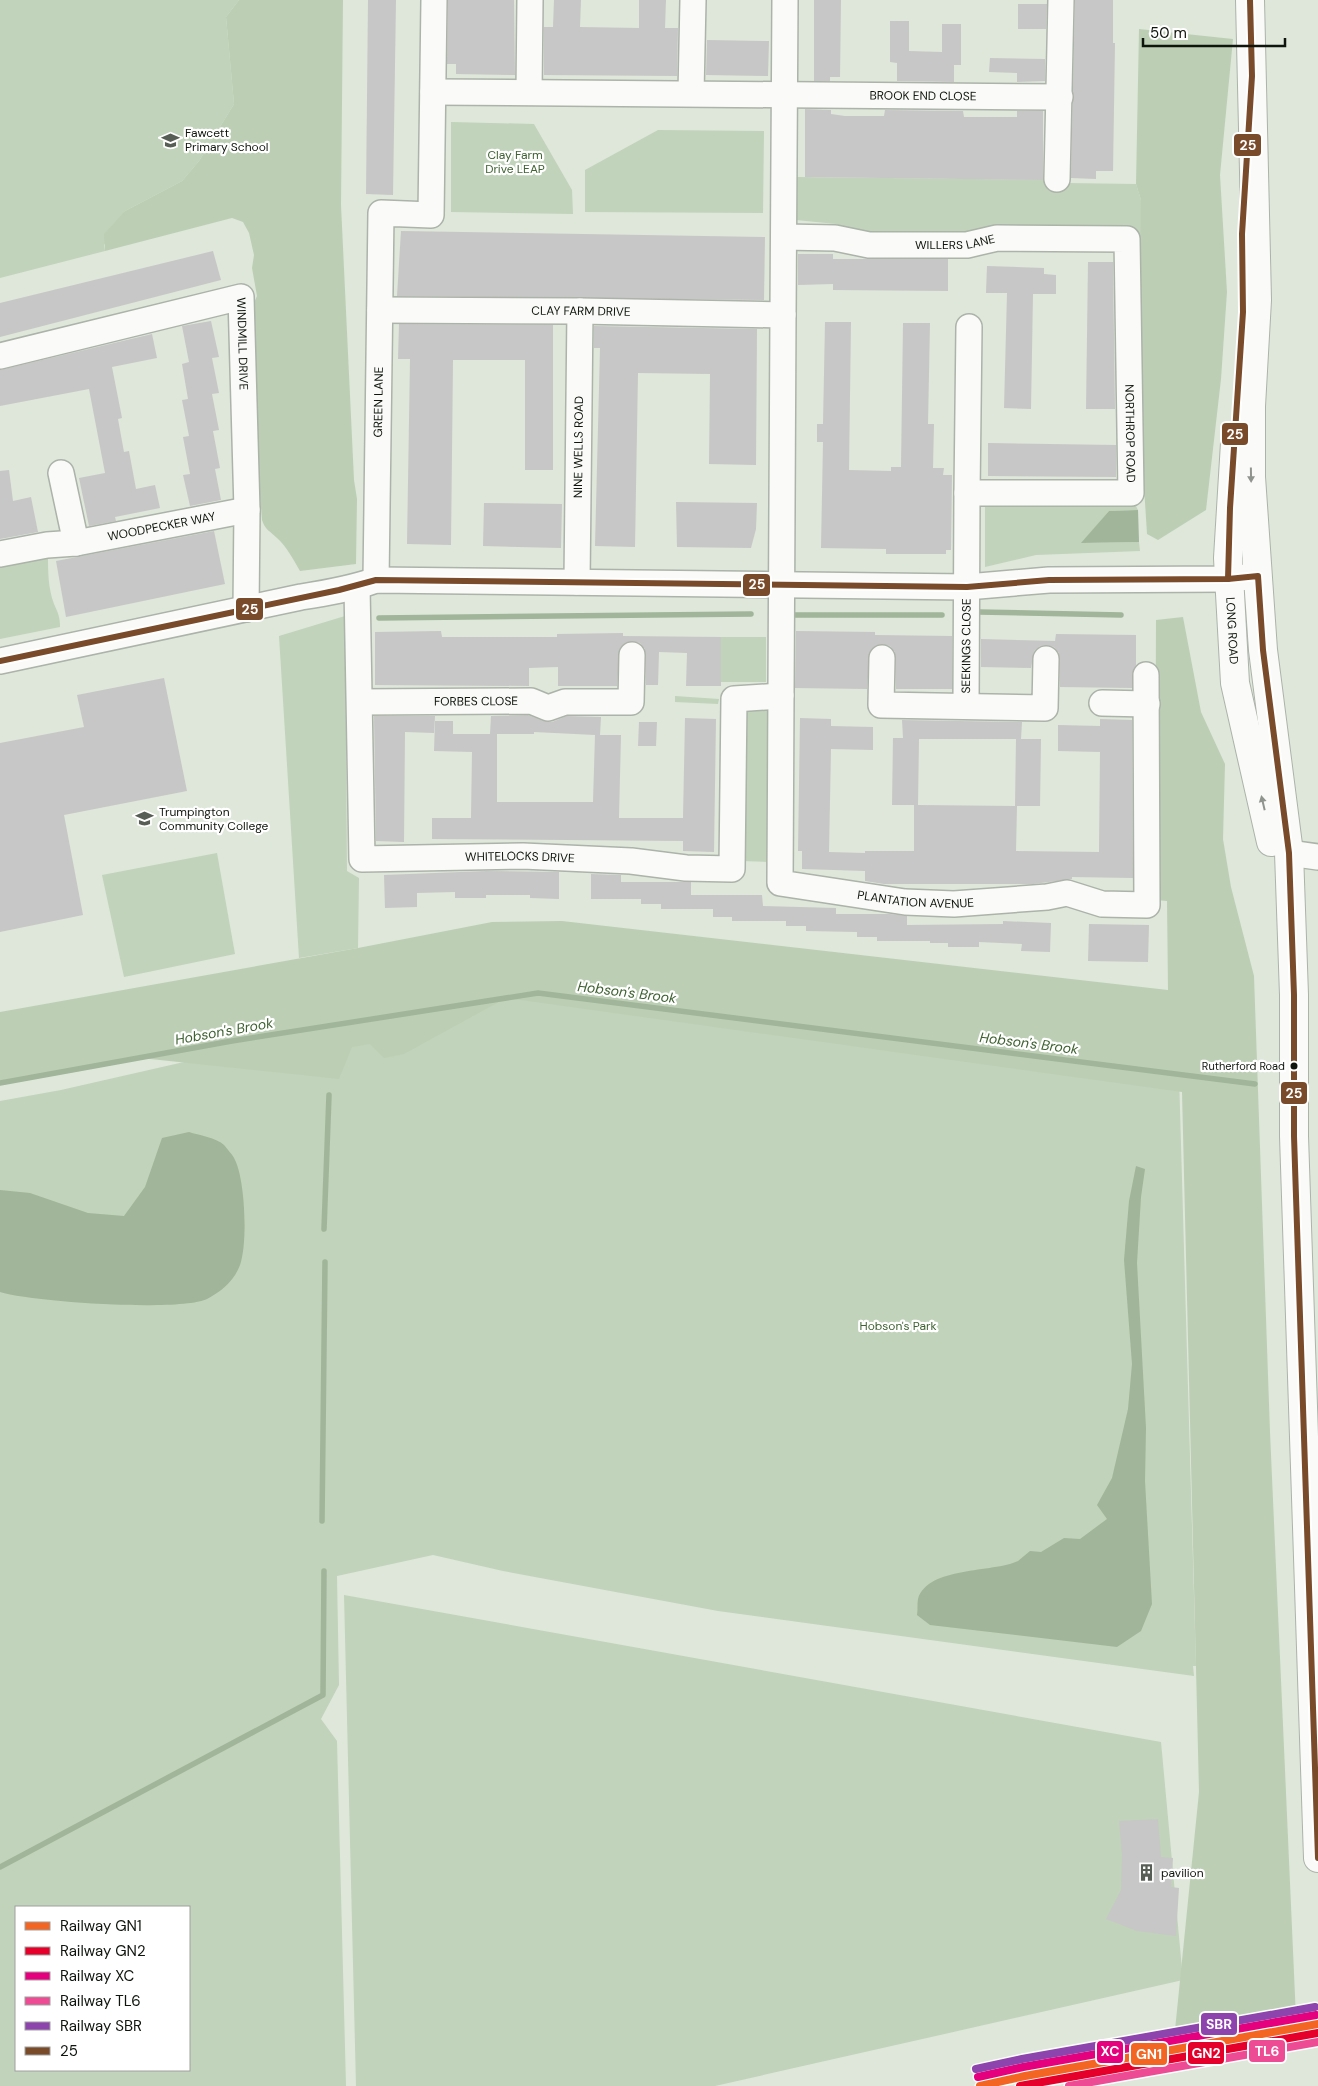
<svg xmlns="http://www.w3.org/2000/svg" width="1318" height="2086" font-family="'DM Sans',sans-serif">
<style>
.green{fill:#c1d3ba;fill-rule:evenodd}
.forest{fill:#bccfb5}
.water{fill:#a0b599}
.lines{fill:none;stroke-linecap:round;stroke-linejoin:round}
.stream{stroke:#a0b599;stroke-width:5.5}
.building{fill:#c7c7c7;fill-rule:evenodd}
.minor-casing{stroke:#acb3a9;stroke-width:28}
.major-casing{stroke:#acb3a9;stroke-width:30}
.minor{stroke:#fafbf9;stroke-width:25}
.major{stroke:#fafbf9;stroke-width:28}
.bus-1-casing{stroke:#fff;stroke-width:10}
.bus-1{stroke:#7a4b2a;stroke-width:6}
.rail-1-casing{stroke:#fff;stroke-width:11}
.rail-2-casing{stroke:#fff;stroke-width:11}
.rail-3-casing{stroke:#fff;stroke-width:11}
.rail-4-casing{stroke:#fff;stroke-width:11}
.rail-5-casing{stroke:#fff;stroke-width:11}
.rail-1{stroke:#f26522;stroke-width:8}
.rail-2{stroke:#e4002b;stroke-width:8}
.rail-3{stroke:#e5007d;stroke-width:8}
.rail-4{stroke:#ee4b95;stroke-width:8}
.rail-5{stroke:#8e44ad;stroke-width:8}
.oneway{fill:#90948f}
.bus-dot{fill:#0f150d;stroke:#fff;stroke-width:2}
.labels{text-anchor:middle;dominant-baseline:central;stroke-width:4.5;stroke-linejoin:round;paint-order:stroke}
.bus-label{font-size:11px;fill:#0f150d;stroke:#fff;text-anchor:end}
.street-label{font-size:12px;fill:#0f150d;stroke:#fff}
.poi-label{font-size:12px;fill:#0f150d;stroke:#fff;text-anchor:start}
.park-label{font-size:12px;fill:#3e6230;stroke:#fff}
.water-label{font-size:14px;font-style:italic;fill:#3d612f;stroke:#fff}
.line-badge{stroke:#fff;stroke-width:2}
.badge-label{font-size:14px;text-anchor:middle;font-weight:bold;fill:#fff}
</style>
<rect width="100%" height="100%" fill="#dee7da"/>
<g class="green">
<path d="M0,0h239l-13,17 8,87 -35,57 -17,20 -57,30 -21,34 1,6 -105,27z"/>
<path d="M451,122l83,2 38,66 1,24 -122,-2z"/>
<path d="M658,130l106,1 -1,82 -178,-1v-42z"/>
<path d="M797,177l255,3 14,3 70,1 5,16v47l-8,-8h-263l-34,-15 -40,-4z"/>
<path d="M1133,500l5,10 -29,1 -27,32 57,-1 1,9 -104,4 -51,12v-65z"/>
<path d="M48,555c0,16 0,33 6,49 4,9 6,13 6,23l-60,12v-81z"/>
<path d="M345,616l2,255 12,7 -1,70 -59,10 -20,-322z"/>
<rect x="721" y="637" width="45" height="45"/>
<path d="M675,696l44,3 -1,5 -43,-2z"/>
<path d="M763,705l10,11 -3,146 -28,-1 -1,-145 8,-10z"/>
<path d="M217,853l18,101 -111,23 -22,-102z"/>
<path d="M538,993l641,82 17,591h-3l1,10 -476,-65 -215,-40 -70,-16 -96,21 2,109 -18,34 16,22 9,345h-346v-985l61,-11 123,-28 99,-9 128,-40zM16,1907h173v163h-173z"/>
<path d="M344,1595l817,147 22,238 -468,106h-359z"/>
</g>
<g class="forest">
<path d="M239,0h104l-2,205 13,275 3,19 -1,65 -56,7c-7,-12 -13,-24 -23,-33 -7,-7 -12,-8 -15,-18l-10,-118 -4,-86 9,-20 -5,-28 2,-13 -5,-22 -6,-11 -11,-4 -127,33 -1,-17 21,-23 57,-30 17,-20 35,-57 -8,-87z"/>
<path d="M1139,29l94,10 -13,136 7,117 -6,87 -15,131 -48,30 -11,-6 -8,-127 2,-207 -5,-16z"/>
<path d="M1183,617l18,95 24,52 -2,75 8,48 23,89 16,456 26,586 -122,22 25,-248 -17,-700 -676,-94 -102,56 -20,4 -14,-14 -18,3 -13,32 -198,-21 -141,23v-69l358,-64 134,-26 70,-1 606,69 -1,-89 -12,-1 1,-280z"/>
</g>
<g class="water">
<path d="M1138,510l1,32 -58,1 28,-32z"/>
<path d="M189,1132c9,3 28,6 35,13 3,4 9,10 11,15 10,20 13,83 5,105 -6,16 -18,26 -33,34 -28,13 -175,3 -207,-7v-102l30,3 58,20 36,3 21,-29 17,-49z"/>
<path d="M1136,1166l9,3 -4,28 -4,66 9,165 -1,53 7,123 -11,27 -24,16 -187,-22 -13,-10c1,-5 0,-11 1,-16 10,-33 75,-26 100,-38 4,-3 8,-7 12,-10l11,1 23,-14 16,1 27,-20 -10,-14 15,-27 16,-69 4,-45 -8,-104 5,-59z"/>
</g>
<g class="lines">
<g class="stream">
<path d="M979,612l142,3"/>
<path d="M795,615h147"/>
<path d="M379,618l372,-4"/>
<path d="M0,1083l232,-42 306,-48 717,91"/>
<path d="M324,1229l5,-134"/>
<path d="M322,1521l3,-259"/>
<path d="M0,1867l323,-172 1,-124"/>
</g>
</g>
<g class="building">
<path d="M368,0h28l-3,195 -27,-1z"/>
<path d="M448,0h66l1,75 -59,-1v-10h-9z"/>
<path d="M554,0h27l-1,27 59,1v-28h27l-1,28h13l-1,48 -133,-1v-48h9z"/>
<path d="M814,0h27l-1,77h-10v4h-16z"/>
<path d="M1075,0h38v43h2l-2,128h-17v8l-25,-1z"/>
<path d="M1018,4h29l-1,25h-28z"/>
<path d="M890,21h19v30l33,1v-28h19v41h-7v17l-57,-1v-18l-7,-1z"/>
<path d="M707,40l62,1 -1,35 -62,-1z"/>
<path d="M990,58l55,1v22l-28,1v-9l-28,-1z"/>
<path d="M805,109l26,1v4l14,2h39l1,-6 78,1 1,6h53v-6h26v69l-238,-3z"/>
<path d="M401,231l364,6 -1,63 -367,-4z"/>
<path d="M213,251l8,29 -221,57v-34z"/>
<path d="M798,254h35v5h115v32l-115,-1v-6l-35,1z"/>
<path d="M1088,262h25l2,147h-29z"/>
<path d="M987,266l57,2v6l12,1v19h-23l-2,115 -27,-1 3,-115h-21z"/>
<path d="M211,321l8,36 -7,1 7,35 -7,1 7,36 -6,1 7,37 -5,1 6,31 -31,6 -7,-31 7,-1 -7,-37 6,-1 -7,-36 6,-1 -6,-35 7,-2 -7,-36z"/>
<path d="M825,322h26l-2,148 42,1v-4h10l2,-144h27l-2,101h6l-1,44h11l-1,7h9l-1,75h-5v4h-60v-5l-65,-1 2,-106h-6v-18h6z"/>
<path d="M399,324l154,1v145h-28v-110h-72l-2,185 -44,-1 3,-185h-12z"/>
<path d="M594,326l163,3 -1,136 -47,-1 1,-90 -72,-1 -3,174 -40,-1 5,-198h-6z"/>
<path d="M152,334l5,24 -45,9 10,51 -4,1 6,33 5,-1 7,38 19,-4 5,23 -45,9 1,4 -27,5 -10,-48 26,-5 -16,-84 -89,17v-36z"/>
<path d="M988,443l128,2v32l-128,-1z"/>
<path d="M9,470l4,31 18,-4 7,35 -38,7v-68z"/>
<path d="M676,502l81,1 -1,26 -5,19 -74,-1z"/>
<path d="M484,503l78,1 -1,44 -78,-2z"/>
<path d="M214,531l11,53 -159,33 -10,-56z"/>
<path d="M441,631l1,6h115v-3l66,-1v3l98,1v49h-35l1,-33 -28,-1 -1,33h-12l-1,-36 -5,-6 -8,-2 -7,2 -5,5 -3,38h-59v-19l-29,1v18l-154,-1v-53z"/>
<path d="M796,631l79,1v3l77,1v53h-56l-1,-37 -5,-6 -8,-2 -7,2 -5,5 -3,38 -72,-1z"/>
<path d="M1056,634l80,1v30l-4,10v13l-72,-1 -1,-34 -5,-6 -7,-2 -7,1 -6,5 -3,17 -50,-1v-28l74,2z"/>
<path d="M164,678l23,113 -123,24 19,100 -83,17v-189l84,-16 -7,-32z"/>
<path d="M528,715l15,6 9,1 15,-6 34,1 -1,18h21l-2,83h64l2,-100 31,1 -2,133 -31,-1v-10l-251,-2v-21h39l1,-66 -38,-1 1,-30h18v13h37l1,-18zM534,732l61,3 -2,67h-96v-68h37z"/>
<path d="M374,716h61l-1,17 -29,-1 -1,110 -28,-1z"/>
<path d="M800,718l31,1v7l42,1v23l-42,-1 -2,103 36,1v-2h49v-46h-22l1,-67h10l-1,-18 120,2 -1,17h-102l-1,66 97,1 1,-67h25l-1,67h-23l-1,45 83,1 1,-100 -42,-1v-26l42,1v-7l32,1 1,158 -61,-1v2l-39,5h-149l-19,-3v-10l-63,-2v-18h-4z"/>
<path d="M639,722h18l-1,24h-18z"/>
<path d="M486,871l73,1v27l-29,-1v-3h-44v3h-31v-6l-38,1v14l-32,1 -1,-33z"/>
<path d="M591,874l30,1v7h70v13h71l1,11 73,2v6h54l17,2v9l96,-1v-3l48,2 -1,29 -29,-1 1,-7 -43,-2v5h-31v-4h-18v-2h-53v-4h-20v-5l-51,-1v-5h-20v-5h-54v-4h-19v-8h-52v-5h-20v-5h-50z"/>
<path d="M1089,924l60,1 -1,37 -60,-1z"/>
<path d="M1158,1819l3,38 12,1 -2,29 8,1 -3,48 -39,-5 -31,-12 15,-29 1,-35 -3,-34z"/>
</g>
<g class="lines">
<defs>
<g id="minor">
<path id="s1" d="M433,92l627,5"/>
<path d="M529,92l1,-92"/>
<path d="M691,93l2,-93"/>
<path d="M1057,179l4,-179"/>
<path id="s2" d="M784,237l51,1 34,7h98l30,-7 130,1 4,254h-164l2,-166"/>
<path id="s3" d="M380,310l200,1 203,4 -3,568 125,19 49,2 93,-7 20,-4 35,11 45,1 -1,-230"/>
<path d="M783,315l2,-315"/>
<path id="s4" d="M0,356l241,-59 6,213 -1,99"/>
<path d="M61,473l15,70"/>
<path id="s5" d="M0,554l47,-9 29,-2 171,-33"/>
<path id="s6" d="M376,580l5,-367 50,2 3,-215"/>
<path id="s7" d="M577,582l3,-271"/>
<path id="s8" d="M357,587l5,272 161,-3 108,5 55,7 46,1 2,-170 47,-3"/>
<path d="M882,658l-1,47 164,3 1,-49"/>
<path d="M0,661l301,-64c26,-4 50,-8 75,-17l591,7 82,-7 179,-1 30,-3"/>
<path id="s9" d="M360,702l171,-1 17,7 17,-6h66l1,-47"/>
<path d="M1102,703l45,1"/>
<path id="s10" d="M966,706l1,-213"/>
<path d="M1289,853l29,4"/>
</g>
<g id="major">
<path d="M1250,0l7,300 -6,106v71l12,173 26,203 5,142v141l24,722"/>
<path id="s11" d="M1235,443l-7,115 7,125 36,159"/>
</g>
</defs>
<use href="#minor" class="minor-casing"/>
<use href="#major" class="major-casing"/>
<use href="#minor" class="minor"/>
<use href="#major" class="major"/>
<defs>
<g id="bus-1">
<path d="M1228,579l2,-71 13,-196 -1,-78 10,-158 -2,-76"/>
<path d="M0,661l339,-71 37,-10 591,7 82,-7 179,-1 30,-3 5,74 26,203 5,142v141l24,722"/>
</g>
</defs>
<use href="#bus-1" class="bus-1-casing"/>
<use href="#bus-1" class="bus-1"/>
<defs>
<path id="rail-1" d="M980,2086l45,-10 293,-52"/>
<path id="rail-2" d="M1020,2086l298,-53"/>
<path id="rail-3" d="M978,2077l45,-10 293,-52"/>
<path id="rail-4" d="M1069,2086l249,-44"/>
<path id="rail-5" d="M976,2069l46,-10 293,-52"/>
</defs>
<use href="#rail-1" class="rail-1-casing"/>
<use href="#rail-2" class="rail-2-casing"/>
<use href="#rail-3" class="rail-3-casing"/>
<use href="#rail-4" class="rail-4-casing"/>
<use href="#rail-5" class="rail-5-casing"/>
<use href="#rail-1" class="rail-1"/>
<use href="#rail-2" class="rail-2"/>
<use href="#rail-3" class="rail-3"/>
<use href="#rail-4" class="rail-4"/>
<use href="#rail-5" class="rail-5"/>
</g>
<defs><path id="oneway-solid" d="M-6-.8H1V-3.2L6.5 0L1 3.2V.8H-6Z" transform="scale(1.25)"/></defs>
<g class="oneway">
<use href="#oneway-solid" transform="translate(1251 475) rotate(89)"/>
<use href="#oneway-solid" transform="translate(1263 803) rotate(-103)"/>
</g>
<defs>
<symbol id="school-bare" viewBox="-9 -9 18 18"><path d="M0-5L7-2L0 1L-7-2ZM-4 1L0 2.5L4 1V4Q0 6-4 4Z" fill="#575e55" stroke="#fff" stroke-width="2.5" paint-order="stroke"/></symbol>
<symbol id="building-bare" viewBox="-9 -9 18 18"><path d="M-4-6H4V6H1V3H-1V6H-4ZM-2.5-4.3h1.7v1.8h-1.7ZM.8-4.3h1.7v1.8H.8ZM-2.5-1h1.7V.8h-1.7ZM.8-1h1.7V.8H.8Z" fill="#575e55" stroke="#fff" stroke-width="2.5" paint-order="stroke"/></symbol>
</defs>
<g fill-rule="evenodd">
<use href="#school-bare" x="158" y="128" width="25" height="25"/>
<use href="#school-bare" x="132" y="806" width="25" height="25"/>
<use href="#building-bare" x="1134" y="1860" width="25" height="25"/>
</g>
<circle class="bus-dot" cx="1294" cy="1066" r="4.5"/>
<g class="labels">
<g class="bus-label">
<text x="1285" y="1066">Rutherford Road</text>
</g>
<g class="street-label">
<text stroke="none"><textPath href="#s1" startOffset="490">BROOK END CLOSE</textPath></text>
<text stroke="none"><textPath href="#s2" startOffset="172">WILLERS LANE</textPath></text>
<text stroke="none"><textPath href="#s3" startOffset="201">CLAY FARM DRIVE</textPath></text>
<text stroke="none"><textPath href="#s4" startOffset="295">WINDMILL DRIVE</textPath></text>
<text stroke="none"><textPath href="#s6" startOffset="178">GREEN LANE</textPath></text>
<text stroke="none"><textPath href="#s2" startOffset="539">NORTHROP ROAD</textPath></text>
<text stroke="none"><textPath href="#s7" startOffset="135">NINE WELLS ROAD</textPath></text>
<text stroke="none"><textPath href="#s5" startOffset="164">WOODPECKER WAY</textPath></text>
<text stroke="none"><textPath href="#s11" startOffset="188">LONG ROAD</textPath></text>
<text stroke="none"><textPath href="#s10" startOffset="60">SEEKINGS CLOSE</textPath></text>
<text stroke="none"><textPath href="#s9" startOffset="116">FORBES CLOSE</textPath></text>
<text stroke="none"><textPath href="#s8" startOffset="430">WHITELOCKS DRIVE</textPath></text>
<text stroke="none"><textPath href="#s3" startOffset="1108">PLANTATION AVENUE</textPath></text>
</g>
<g class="poi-label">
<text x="185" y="133">Fawcett<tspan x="185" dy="14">Primary School</tspan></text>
<text x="159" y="812">Trumpington<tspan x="159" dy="14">Community College</tspan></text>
<text x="1161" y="1873">pavilion</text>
</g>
<g class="park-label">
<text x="515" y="155">Clay Farm<tspan x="515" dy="14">Drive LEAP</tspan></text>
<text x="898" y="1326">Hobson's Park</text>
</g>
<g class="water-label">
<text transform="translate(627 992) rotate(7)">Hobson's Brook</text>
<text transform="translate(224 1031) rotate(-10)">Hobson's Brook</text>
<text transform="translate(1029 1043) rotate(7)">Hobson's Brook</text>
</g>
</g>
<g class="line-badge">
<rect x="1233" y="133" width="29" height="24" rx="5" fill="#7a4b2a"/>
<rect x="1221" y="422" width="28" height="24" rx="5" fill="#7a4b2a"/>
<rect x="742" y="573" width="29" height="24" rx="5" fill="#7a4b2a"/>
<rect x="235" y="597" width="29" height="24" rx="5" fill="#7a4b2a"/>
<rect x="1280" y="1081" width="28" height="24" rx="5" fill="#7a4b2a"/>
<rect x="1200" y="2012" width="38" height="24" rx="5" fill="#8e44ad"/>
<rect x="1248" y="2039" width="38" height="24" rx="5" fill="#ee4b95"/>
<rect x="1096" y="2040" width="28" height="24" rx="5" fill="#e5007d"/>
<rect x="1187" y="2041" width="38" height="24" rx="5" fill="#e4002b"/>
<rect x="1130" y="2042" width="38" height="24" rx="5" fill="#f26522"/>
</g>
<g class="badge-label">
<text x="1248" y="150">25</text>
<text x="1235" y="439">25</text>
<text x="757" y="589">25</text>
<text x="250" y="614">25</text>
<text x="1294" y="1098">25</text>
<text x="1219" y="2029">SBR</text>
<text x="1267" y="2056">TL6</text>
<text x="1110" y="2056">XC</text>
<text x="1206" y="2058">GN2</text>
<text x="1149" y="2059">GN1</text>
</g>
<rect x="15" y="1906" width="175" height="165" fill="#ffffff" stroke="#9fa19e"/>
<rect x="25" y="1922" width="25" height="8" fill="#f26522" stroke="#9fa19e"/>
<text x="60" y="1931" font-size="15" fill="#0f150d">Railway GN1</text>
<rect x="25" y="1947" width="25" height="8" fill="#e4002b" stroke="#9fa19e"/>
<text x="60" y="1956" font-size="15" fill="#0f150d">Railway GN2</text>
<rect x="25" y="1972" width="25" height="8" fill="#e5007d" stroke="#9fa19e"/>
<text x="60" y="1981" font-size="15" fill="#0f150d">Railway XC</text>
<rect x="25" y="1997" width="25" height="8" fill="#ee4b95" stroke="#9fa19e"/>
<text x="60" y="2006" font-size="15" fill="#0f150d">Railway TL6</text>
<rect x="25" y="2022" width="25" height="8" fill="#8e44ad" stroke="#9fa19e"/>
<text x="60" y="2031" font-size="15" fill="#0f150d">Railway SBR</text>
<rect x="25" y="2047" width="25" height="8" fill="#7a4b2a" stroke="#9fa19e"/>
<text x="60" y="2056" font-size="15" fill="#0f150d">25</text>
<path d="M1143 38v8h142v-8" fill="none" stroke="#0f150d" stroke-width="2.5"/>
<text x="1150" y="38" font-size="15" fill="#0f150d" stroke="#ffffff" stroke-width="4" paint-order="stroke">50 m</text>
</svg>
